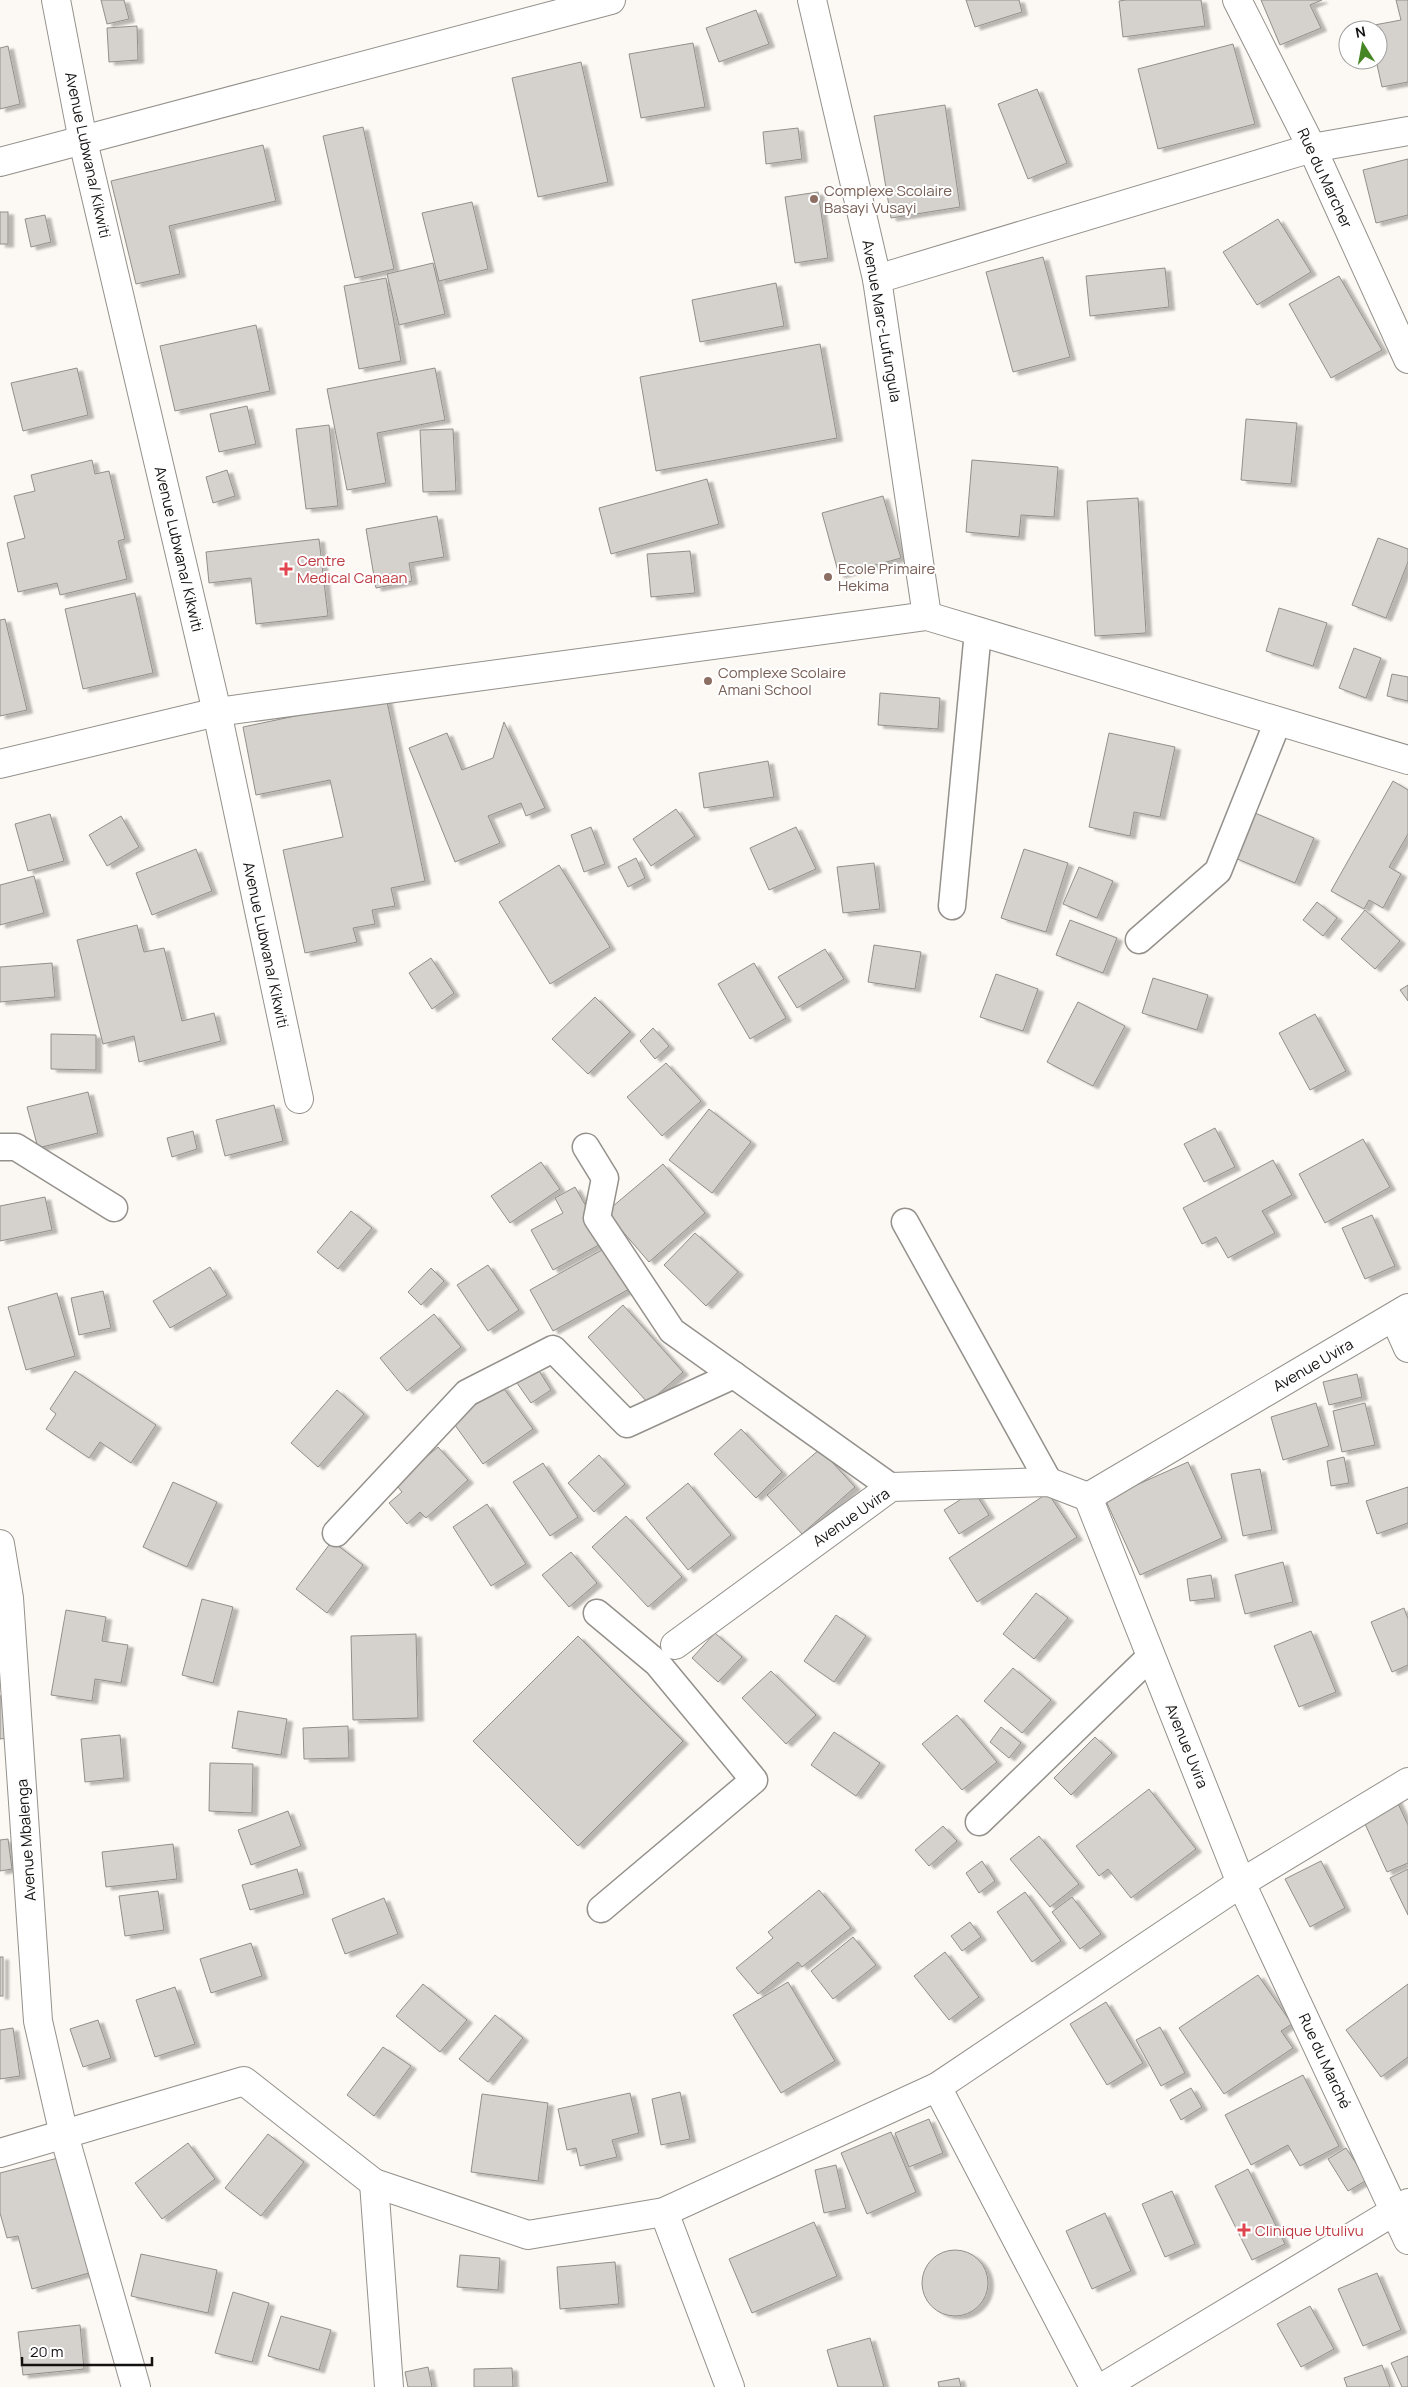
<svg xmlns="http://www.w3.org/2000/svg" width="1408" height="2387" font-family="Manrope,sans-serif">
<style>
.building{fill:#d5d2cd;stroke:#928f8a;filter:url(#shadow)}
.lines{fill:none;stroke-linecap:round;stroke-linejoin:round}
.service-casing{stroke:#94918c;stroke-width:29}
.minor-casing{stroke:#94918c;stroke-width:30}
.service{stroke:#fff;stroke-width:26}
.minor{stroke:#fff;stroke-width:28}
.education-dot{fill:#8d6e63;stroke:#fff;stroke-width:2}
.health-dot{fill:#e0444e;stroke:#fff;stroke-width:2}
.labels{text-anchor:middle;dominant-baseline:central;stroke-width:4;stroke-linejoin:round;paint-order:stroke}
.street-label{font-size:15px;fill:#141211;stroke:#fff}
.education-label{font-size:15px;fill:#785e54;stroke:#fff;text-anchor:start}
.health-label{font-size:15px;fill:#be3a42;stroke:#fff;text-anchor:start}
</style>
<defs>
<filter id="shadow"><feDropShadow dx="5.5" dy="3" stdDeviation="1" flood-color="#0004"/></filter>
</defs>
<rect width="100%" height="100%" fill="#fcf8f3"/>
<g class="building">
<path d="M101,0h23l5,19 -22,5z"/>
<path d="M966,0h53l3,12 -47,15z"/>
<path d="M1126,0h75l4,26 -82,11 -4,-36z"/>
<path d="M1261,0h61l-12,5 11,23 -41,17z"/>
<path d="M1396,0h12v82l-26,5 -6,-27h2v-30h-8l-1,-4 32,-6z"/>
<path d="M756,10l13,34 -50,18 -13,-34z"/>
<path d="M137,26l1,34 -29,2 -2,-34z"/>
<path d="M693,43l12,64 -64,11 -12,-64z"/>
<path d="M1233,44l22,80 -97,25 -20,-80z"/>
<path d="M8,46l12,58 -20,5v-61z"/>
<path d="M581,62l27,120 -70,15 -26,-119z"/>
<path d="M1037,89l30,74 -39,16 -30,-75z"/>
<path d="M945,105l15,102 -69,11 -17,-102z"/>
<path d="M363,127l31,142 -39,9 -32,-142z"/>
<path d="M798,128l4,31 -36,5 -3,-32z"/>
<path d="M263,145l13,56 -107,25 11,48 -44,10 -25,-103z"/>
<path d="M1408,159v56l-32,8 -13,-53z"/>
<path d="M818,192l10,66 -33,5 -10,-66z"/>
<path d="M472,202l16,67 -49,12 -17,-68z"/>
<rect x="0" y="212" width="8" height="32"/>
<path d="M45,215l6,27 -20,5 -6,-28z"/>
<path d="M1278,219l33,53 -54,33 -34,-53z"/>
<path d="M1043,257l27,100 -57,15 -27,-100z"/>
<path d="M433,263l12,51 -46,11 -12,-51z"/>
<path d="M1165,268l4,39 -79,9 -4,-40z"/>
<path d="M1339,276l43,74 -51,28 -42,-74z"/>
<path d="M386,278l15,83 -42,8 -15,-83z"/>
<path d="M776,283l8,43 -84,16 -8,-42z"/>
<path d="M256,325l14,66 -95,20 -15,-65z"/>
<path d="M820,344l17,94 -181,33 -16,-94z"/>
<path d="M77,368l11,47 -65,16 -12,-48z"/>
<path d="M435,368l10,52 -68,13 9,50 -39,7 -20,-101z"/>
<path d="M247,406l9,38 -37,8 -9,-38z"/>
<path d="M1246,419l51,4 -6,61 -50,-4z"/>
<path d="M329,425l9,81 -32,3 -10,-80z"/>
<path d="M453,429l3,62 -33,1 -3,-62z"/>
<path d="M92,460l3,14 14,-3 16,68 -7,2 9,38 -67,16 -3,-12 -39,9 -11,-49 18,-5 -11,-42 21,-5 -4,-16z"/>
<path d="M972,460l86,7 -4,50 -33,-2 -2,22 -53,-5z"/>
<path d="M227,470l8,26 -22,7 -7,-26z"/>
<path d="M707,479l12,45 -108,30 -12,-46z"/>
<path d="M883,496l18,62 -62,17 -17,-62z"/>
<path d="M1138,498l8,135 -51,3 -8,-135z"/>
<path d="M437,516l7,41 -35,6 3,18 -36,7 -10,-59z"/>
<path d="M1378,538l30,11v13l-22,56 -34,-13z"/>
<path d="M319,539l9,77 -72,8 -5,-46 -42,5 -3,-31z"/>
<path d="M690,551l5,42 -44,4 -4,-43z"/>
<path d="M135,593l18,80 -70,16 -18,-80z"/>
<path d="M1279,608l48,15 -14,43 -47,-15z"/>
<path d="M5,619l22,91 -27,6v-96z"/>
<path d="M1354,648l27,10 -15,40 -27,-10z"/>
<path d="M1392,674l16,3v24l-21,-5z"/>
<path d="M880,693l60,5 -2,31 -60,-4z"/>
<path d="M386,697l39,184 -34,7 4,18 -23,4 3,14 -22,4 4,14 -52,11 -22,-103 60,-13 -13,-57 -74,15 -13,-68z"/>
<path d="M504,722l41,86 -19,8 -5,-13 -33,13 12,27 -45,19 -46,-114 38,-15 15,37 31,-12z"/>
<path d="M1109,733l66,14 -15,70 -26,-5 -4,24 -41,-9z"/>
<path d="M768,761l6,36 -70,11 -5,-35z"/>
<path d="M1393,781l15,9v44l-19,33 12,7 -18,34 -14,-8 -5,9 -33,-18z"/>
<path d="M676,809l19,27 -44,30 -18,-27z"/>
<path d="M1255,813l59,25 -19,45 -60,-25z"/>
<path d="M50,814l14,47 -36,10 -13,-47z"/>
<path d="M121,816l18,31 -32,19 -18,-31z"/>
<path d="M591,827l14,37 -21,8 -13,-37z"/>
<path d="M796,827l20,42 -47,21 -19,-42z"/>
<path d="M196,849l16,42 -60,24 -16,-42z"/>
<path d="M1024,849l44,14 -22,69 -45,-14z"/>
<path d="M636,858l9,20 -17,9 -10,-20z"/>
<path d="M874,863l6,46 -37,4 -6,-46z"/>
<path d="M559,865l51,82 -60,37 -51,-82z"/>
<path d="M1079,867l34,14 -16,37 -34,-14z"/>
<path d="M34,876l10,37 -44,12v-40z"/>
<path d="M1317,902l20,16 -14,18 -20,-16z"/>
<path d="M1365,910l35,31 -25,28 -34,-30z"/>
<path d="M1070,920l47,18 -14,35 -47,-18z"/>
<path d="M137,925l7,27 20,-4 18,73 32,-8 7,28 -82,21 -5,-26 -31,8 -26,-104z"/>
<path d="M874,945l47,7 -6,37 -47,-7z"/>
<path d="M825,949l19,30 -47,29 -19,-31z"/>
<path d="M431,958l23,35 -22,16 -23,-36z"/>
<path d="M52,963l3,34 -55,5v-35z"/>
<path d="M754,963l32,55 -36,21 -32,-55z"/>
<path d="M996,974l42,15 -15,42 -43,-14z"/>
<path d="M1153,978l55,17 -11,35 -55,-17z"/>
<path d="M1408,985v16l-8,-11z"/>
<path d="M595,997l35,35 -42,42 -36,-35z"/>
<path d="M1078,1002l47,24 -32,60 -46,-24z"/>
<path d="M1315,1014l31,57 -36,19 -31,-57z"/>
<path d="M653,1028l16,18 -14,13 -15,-18z"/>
<path d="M51,1034l45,1v35l-45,-1z"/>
<path d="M666,1063l35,38 -39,35 -35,-39z"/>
<path d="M88,1092l10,41 -60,15 -11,-41z"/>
<path d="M274,1105l9,36 -58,15 -9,-36z"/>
<path d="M709,1109l42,33 -39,51 -43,-33z"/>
<path d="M1215,1128l20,39 -31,15 -20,-38z"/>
<path d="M193,1131l4,18 -25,8 -5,-19z"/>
<path d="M1363,1139l27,48 -65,36 -26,-49z"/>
<path d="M1273,1160l19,35 -30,16 13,22 -47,25 -12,-21 -14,7 -19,-36z"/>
<path d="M541,1162l19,27 -50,34 -19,-27z"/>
<path d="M663,1164l42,49 -56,49 -43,-50z"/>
<path d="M575,1187l31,54 -53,29 -22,-40 32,-17 -8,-15z"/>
<path d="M45,1197l7,33 -52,11v-35z"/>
<path d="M351,1211l21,17 -34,41 -21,-17z"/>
<path d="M1372,1215l23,51 -30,13 -23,-51z"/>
<path d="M695,1233l43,39 -32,34 -42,-41z"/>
<path d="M609,1246l24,41 -80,44 -23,-41z"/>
<path d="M488,1265l31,45 -31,21 -31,-46z"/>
<path d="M210,1267l17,28 -57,33 -17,-27z"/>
<path d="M431,1268l13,13 -23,24 -13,-13z"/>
<path d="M103,1291l8,37 -32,7 -8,-37z"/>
<path d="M57,1293l18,63 -49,14 -18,-63z"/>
<path d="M623,1305l60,67 -35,31 -60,-66z"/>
<path d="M434,1314l27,33 -54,44 -27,-33z"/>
<path d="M538,1369l13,21 -20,13 -14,-20z"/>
<path d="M75,1371l81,54 -25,38 -31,-21 -11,16 -43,-29 10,-15 -6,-5z"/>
<path d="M1357,1374l5,23 -33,8 -6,-23z"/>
<path d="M502,1386l31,43 -50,35 -31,-43z"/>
<path d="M337,1390l27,24 -46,53 -27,-24z"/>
<path d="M1316,1403l13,43 -46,14 -12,-43z"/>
<path d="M1365,1403l10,42 -33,7 -9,-41z"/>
<path d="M741,1429l41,43 -26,26 -42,-44z"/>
<path d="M438,1447l30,33 -42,38 -6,-6 -13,12 -18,-21 13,-11 -7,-9z"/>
<path d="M820,1449l35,38 -53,47 -35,-39z"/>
<path d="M599,1455l26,29 -31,28 -26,-29z"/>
<path d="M1344,1457l5,26 -18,3 -4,-25z"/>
<path d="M1188,1462l34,76 -82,37 -35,-76z"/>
<path d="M543,1463l35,54 -28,19 -37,-54z"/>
<path d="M1260,1469l12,61 -29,6 -12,-62z"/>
<path d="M173,1482l44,20 -30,65 -44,-20z"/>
<path d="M688,1483l43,52 -43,35 -42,-52z"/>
<path d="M1408,1487v36l-31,11 -11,-33z"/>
<path d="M974,1491l15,24 -30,19 -15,-24z"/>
<path d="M1048,1493l29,44 -100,65 -28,-44z"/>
<path d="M487,1504l39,60 -35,22 -38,-59z"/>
<path d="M626,1516l56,61 -34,30 -56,-60z"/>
<path d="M332,1541l31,24 -36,48 -31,-24z"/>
<path d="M571,1552l26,31 -28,24 -27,-32z"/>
<path d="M1283,1562l10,40 -48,12 -10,-39z"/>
<path d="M1211,1575l4,23 -25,3 -3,-22z"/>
<path d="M1036,1593l32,25 -34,41 -31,-25z"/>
<path d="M202,1599l31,8 -20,76 -31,-8z"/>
<path d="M1404,1608l4,11v46l-16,7 -21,-50z"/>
<path d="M66,1610l40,7 -4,24 26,4 -7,38 -26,-4 -3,22 -41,-6z"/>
<path d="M836,1615l30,21 -32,46 -30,-21z"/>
<path d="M1311,1631l25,61 -37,15 -25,-61z"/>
<path d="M715,1633l27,24 -24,25 -26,-24z"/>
<path d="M416,1634l2,84 -65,2 -2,-84z"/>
<path d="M578,1636l105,105 -105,105 -105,-105z"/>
<path d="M1013,1668l38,32 -29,33 -38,-32z"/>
<path d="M771,1671l45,44 -30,29 -44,-46z"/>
<path d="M6,1695l1,43 -7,1v-43z"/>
<path d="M238,1711l49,8 -6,36 -49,-7z"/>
<path d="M957,1715l40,47 -35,28 -40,-46z"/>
<path d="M348,1726l1,32 -45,1 -1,-31z"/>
<path d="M1001,1727l20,16 -12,15 -19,-16z"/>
<path d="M834,1732l46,31 -24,33 -45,-31z"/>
<path d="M120,1735l4,43 -39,4 -4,-43z"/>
<path d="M1095,1737l17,16 -41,42 -17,-17z"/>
<path d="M210,1763l43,1 -1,49 -43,-2z"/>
<path d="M1149,1789l47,60 -65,49 -23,-29 -9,7 -23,-30z"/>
<path d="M1395,1797l13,28v38l-21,9 -27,-59z"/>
<path d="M288,1811l13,35 -50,19 -13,-35z"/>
<path d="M943,1826l14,15 -28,25 -14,-16z"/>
<path d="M1039,1836l40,48 -29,23 -40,-48z"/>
<path d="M8,1839l4,30 -12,2v-31z"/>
<path d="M173,1844l4,35 -71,8 -4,-35z"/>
<path d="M982,1861l13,20 -16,12 -13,-20z"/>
<path d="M1321,1861l24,47 -35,19 -25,-48z"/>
<path d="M297,1869l7,25 -54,16 -8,-25z"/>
<path d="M1408,1869v46l-18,-37z"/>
<path d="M819,1890l32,38 -49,39 -4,-5 -40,32 -22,-26 37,-30 -5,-6z"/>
<path d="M158,1891l6,39 -39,6 -6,-40z"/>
<path d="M1025,1892l36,49 -29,21 -35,-50z"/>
<path d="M1072,1897l29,37 -21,15 -28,-37z"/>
<path d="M384,1898l14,36 -53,20 -13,-35z"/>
<path d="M970,1922l11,15 -19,14 -11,-15z"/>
<path d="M853,1937l23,28 -43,34 -22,-28z"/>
<path d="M251,1943l11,33 -51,17 -11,-34z"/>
<path d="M945,1952l34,45 -30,23 -35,-44z"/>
<rect x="0" y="1957" width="3" height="39"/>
<path d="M1258,1975l34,49 -11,7 12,17 -69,46 -45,-66z"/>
<path d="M788,1982l47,79 -54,32 -48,-78z"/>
<path d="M423,1984l44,36 -27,32 -44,-36z"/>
<path d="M1408,1984v73l-27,20 -35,-47z"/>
<path d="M175,1987l20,57 -40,13 -19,-57z"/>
<path d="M1106,2002l37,61 -36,22 -37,-61z"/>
<path d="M495,2015l28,23 -35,44 -29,-23z"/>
<path d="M98,2020l13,38 -28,9 -13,-38z"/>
<path d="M1160,2027l25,46 -24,13 -25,-46z"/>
<path d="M13,2028l7,48 -20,3v-49z"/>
<path d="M383,2047l28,19 -37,50 -27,-21z"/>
<path d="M1303,2075l36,71 -39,20 -12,-21 -37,20 -26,-50z"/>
<path d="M1191,2088l11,19 -21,13 -11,-20z"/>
<path d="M680,2092l10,47 -29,6 -9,-46z"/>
<path d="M630,2093l9,40 -27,7 5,17 -37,9 -4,-18 -9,2 -9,-41z"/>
<path d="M482,2094l66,9 -10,78 -67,-9z"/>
<path d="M929,2119l14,34 -34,14 -14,-34z"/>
<path d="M891,2132l25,60 -49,22 -26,-61z"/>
<path d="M268,2134l36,28 -43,54 -36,-28z"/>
<path d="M188,2143l27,36 -53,40 -27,-36z"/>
<path d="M1346,2148l21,32 -19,11 -20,-32z"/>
<path d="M58,2158l31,115 -57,16 -14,-53 -11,2 -7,-25v-40z"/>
<path d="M836,2165l10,43 -22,5 -9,-43z"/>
<path d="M1248,2169l37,75 -33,16 -37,-74z"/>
<path d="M1172,2191l23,53 -30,13 -23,-53z"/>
<path d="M1105,2213l26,58 -39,18 -26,-58z"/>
<path d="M814,2222l23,54 -85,37 -23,-54z"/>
<circle cx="955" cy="2283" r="33"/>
<path d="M141,2254l76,16 -9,43 -77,-17z"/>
<path d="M460,2255l40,3 -2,32 -41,-3z"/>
<path d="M615,2262l4,42 -59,5 -3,-42z"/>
<path d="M1377,2273l24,57 -38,16 -25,-57z"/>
<path d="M233,2292l36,11 -17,59 -37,-9z"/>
<path d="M1310,2306l24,43 -33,18 -24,-43z"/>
<path d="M281,2316l50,14 -12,40 -51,-14z"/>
<path d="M80,2325l4,44 -61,6 -5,-43z"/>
<path d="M870,2338l14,49h-46l-11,-37z"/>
<path d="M1408,2356v31h-6l-11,-24z"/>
<path d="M1382,2365l8,22h-43l-3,-9z"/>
<path d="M428,2367l4,20h-24l-3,-15z"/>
<path d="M512,2368l1,19h-39v-18z"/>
<path d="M959,2378l2,9h-22l-1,-5z"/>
</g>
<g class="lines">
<defs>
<g id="service">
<path d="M952,906l26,-275"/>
<path d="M1139,940l79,-69 60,-150"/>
<path d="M0,1147h16l98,61"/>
<path d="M586,1147l19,31 -8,40 75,113 219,156"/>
<path d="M905,1222l144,260"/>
<path d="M336,1533l131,-140 86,-44 74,75 107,-49"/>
<path d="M597,1613l60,50 97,117 -153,129"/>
<path d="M979,1822l172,-166"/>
</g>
<g id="minor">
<path d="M56,0l27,141 134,571 82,387"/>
<path d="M812,0l65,279 50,337"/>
<path d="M1237,0l75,148 96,211"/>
<path d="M0,162l611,-162"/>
<path d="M877,279l435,-131 96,-17"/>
<path d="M0,764l217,-52 710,-96 481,144"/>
<path d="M1394,1317l14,31"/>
<path d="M1088,1497l153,386 167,357"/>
<path d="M0,1544l9,54 29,423 26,114 72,252"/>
<path d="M675,1645l216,-158 158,-5 39,15 320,-189"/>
<path d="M937,2087l157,300"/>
<path d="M0,2153l244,-72 130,102 154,52 136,-23 273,-125 304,-204 167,-101"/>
<path d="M374,2183l15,204"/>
<path d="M664,2212l66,175"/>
<path d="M1103,2387l305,-184"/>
</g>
</defs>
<use href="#service" class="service-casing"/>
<use href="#minor" class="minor-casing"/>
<use href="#service" class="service"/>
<use href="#minor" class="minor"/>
</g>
<g class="education-dot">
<circle cx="814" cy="199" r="5"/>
<circle cx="828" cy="577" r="5"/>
<circle cx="708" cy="681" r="5"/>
</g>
<g class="health-dot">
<path d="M283.5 561.5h5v5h5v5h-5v5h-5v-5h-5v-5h5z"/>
<path d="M1241.5 2222.5h5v5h5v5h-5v5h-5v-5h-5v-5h5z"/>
</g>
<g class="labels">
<g class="street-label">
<text transform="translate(88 155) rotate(78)">Avenue Lubwana/ Kikwiti</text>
<text transform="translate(1325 178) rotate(65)">Rue du Marcher</text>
<text transform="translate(882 321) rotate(80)">Avenue Marc-Lufungula</text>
<text transform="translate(179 549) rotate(77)">Avenue Lubwana/ Kikwiti</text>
<text transform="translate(266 945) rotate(78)">Avenue Lubwana/ Kikwiti</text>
<text transform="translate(1313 1365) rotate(-30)">Avenue Uvira</text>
<text transform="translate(851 1517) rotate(-35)">Avenue Uvira</text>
<text transform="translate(1187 1746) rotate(68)">Avenue Uvira</text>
<text transform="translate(26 1840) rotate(-94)">Avenue Mbalenga</text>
<text transform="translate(1325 2061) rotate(65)">Rue du Marché</text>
</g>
<g class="education-label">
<text x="824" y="190">Complexe Scolaire<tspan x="824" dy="17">Basayi Vusayi</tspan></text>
<text x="838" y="568">Ecole Primaire<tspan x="838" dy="17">Hekima</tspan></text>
<text x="718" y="672">Complexe Scolaire<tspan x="718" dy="17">Amani School</tspan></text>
</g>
<g class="health-label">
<text x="297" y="560">Centre<tspan x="297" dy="17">Medical Canaan</tspan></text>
<text x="1255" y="2230">Clinique Utulivu</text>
</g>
</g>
<g transform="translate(1363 45) rotate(349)"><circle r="24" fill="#ffffff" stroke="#a1a0a0"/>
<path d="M0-4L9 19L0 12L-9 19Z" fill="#478626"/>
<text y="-8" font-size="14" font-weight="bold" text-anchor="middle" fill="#141211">N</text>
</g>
<path d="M22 2357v8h130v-8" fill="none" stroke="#141211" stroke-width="2.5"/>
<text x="30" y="2357" font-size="15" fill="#141211" stroke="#ffffff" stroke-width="4" paint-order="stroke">20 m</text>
</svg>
